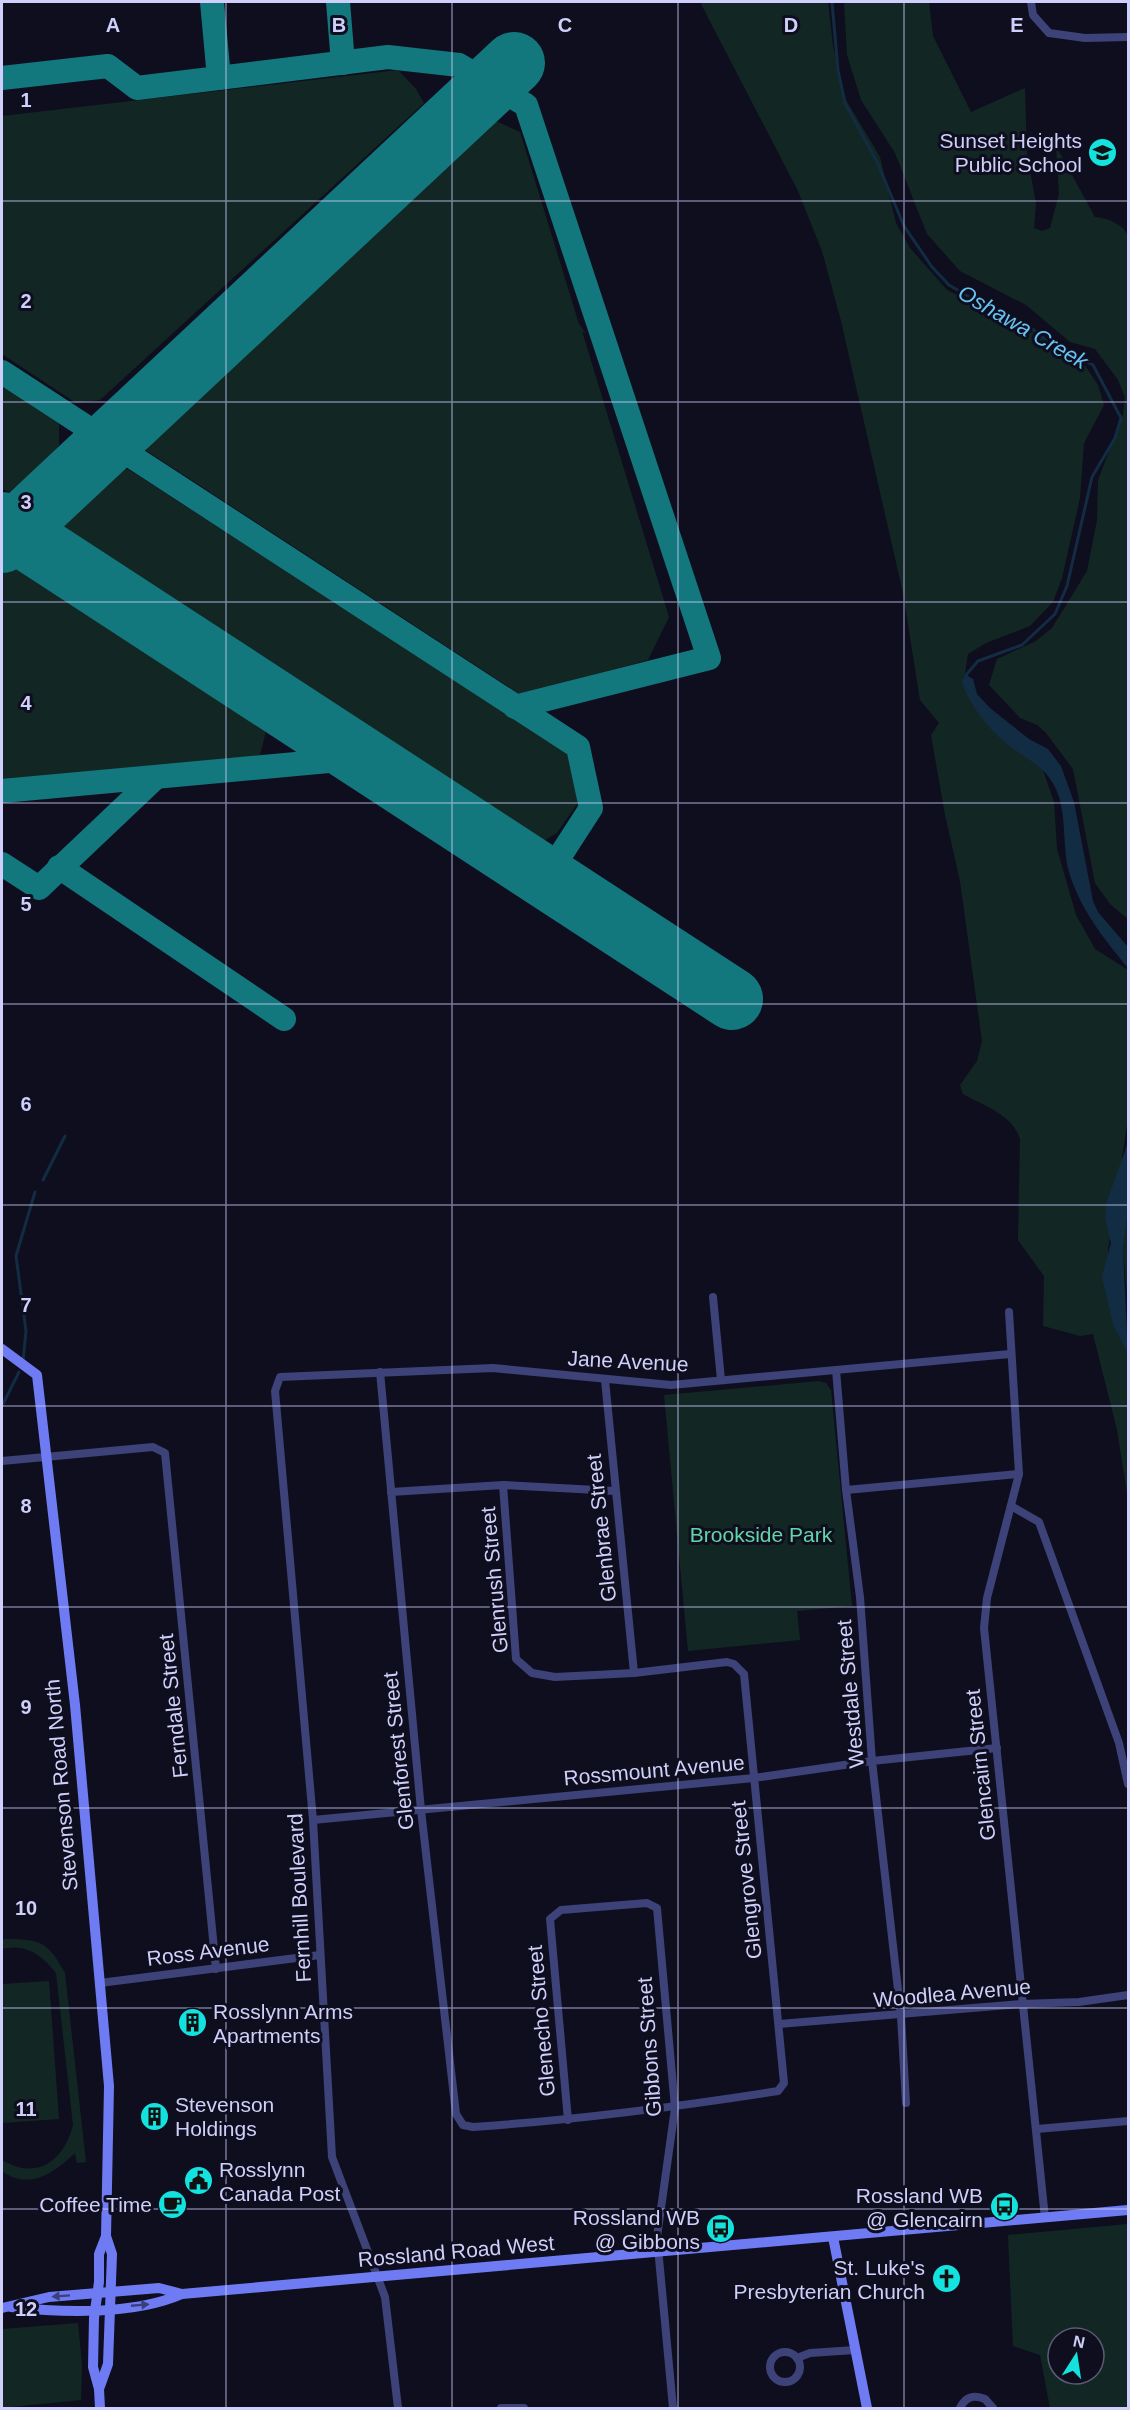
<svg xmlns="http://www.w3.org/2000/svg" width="1130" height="2410" font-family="Arial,sans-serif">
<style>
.green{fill:#122724;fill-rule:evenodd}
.water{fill:#122c43}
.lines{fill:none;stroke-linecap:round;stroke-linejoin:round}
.stream{stroke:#122c43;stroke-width:3}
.taxiway{stroke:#12787e;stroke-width:24}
.runway{stroke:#12787e;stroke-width:62}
.street{stroke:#3d4279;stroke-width:8}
.secondary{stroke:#6f7bf2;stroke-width:10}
.oneway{fill:#3a3f7d}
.grid{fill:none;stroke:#cfcffb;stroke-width:1.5;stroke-opacity:0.55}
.labels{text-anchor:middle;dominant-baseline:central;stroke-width:6;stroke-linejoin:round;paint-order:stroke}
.poi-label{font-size:21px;fill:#cfcffb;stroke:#0f0e1e;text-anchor:end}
.street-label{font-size:21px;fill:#cfcffb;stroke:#0f0e1e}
.park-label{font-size:21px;fill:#62d4aa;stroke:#0f0e1e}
.water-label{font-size:22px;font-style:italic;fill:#66c2f2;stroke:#0f0e1e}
.grid-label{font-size:20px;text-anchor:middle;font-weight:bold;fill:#cfcffb;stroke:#0f0e1e;stroke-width:6;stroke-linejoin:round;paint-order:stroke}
</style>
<rect width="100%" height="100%" fill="#0f0e1e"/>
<g class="green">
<path d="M700,2h128l5,44 13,54 34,57 16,66 14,25 37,42 84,41 30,22 19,5 18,27 6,20 -20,38 -4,55 -18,80 -9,24 -23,24 -44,17 -18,11 -4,26 21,33 58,57 11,32 3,47 19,66 19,34 33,21v148l-20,132 5,65 15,27v157l-11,-69 -24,-96 -13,2 -37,-10 1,-50 -26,-36 2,-101c-8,-25 -36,-33 -57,-45l-3,-9 17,-24 5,-20 -22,-160 -15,-66 -14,-80 8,-12 -19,-23 -17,-107 -62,-272 -19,-70 -24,-60z"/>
<path d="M844,2h85l4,34 38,76 54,-24 2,66 9,50 -2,24 8,3 8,-3 9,-34 -3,-48 39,71c13,1 28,7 33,19v683l-18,-15 -15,-21 -22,-114 -27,-36 -9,-8 -17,-7 -31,-33 8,-26 39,-18 16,-13 35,-57 10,-51 1,-40 25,-65 2,-18 -7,-17 -23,-31 -25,-7 -44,-37 -66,-34 -33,-37 -32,-81 -34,-53 -14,-45z"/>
<path d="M398,70l18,19 8,14 -324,297 -24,3 -74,-49v-238z"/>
<path d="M481,114l39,18 59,192 8,11 -5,-4 87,286 -21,43 -127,35 -374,-244 -1,-24z"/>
<path d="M2,386l57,37v23l-8,11 -42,35 -7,-3z"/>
<path d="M128,469l440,284 11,48 -22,32 -19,11 -482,-313 -2,-17 43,-43z"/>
<path d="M15,562l37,18 216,143 -8,32 -110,24 -148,8v-217z"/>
<path d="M1128,1212v94l-5,-56z"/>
<path d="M819,1381l7,2 5,7 21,216 -55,5 3,29 -112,11 -24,-256z"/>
<path d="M5,1939c36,0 43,3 60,34l21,189 -9,1 -2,-10c-21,20 -46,38 -73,18v-11c35,21 62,1 71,-35l-17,-152c-14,-18 -30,-30 -54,-24v-9z"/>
<path d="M49,1981l10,138 -57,4v-139z"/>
<path d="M1128,2224v184h-78l-10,-53 -27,-9 -5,-111zM1058,2338h36v36h-36z"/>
<path d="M78,2323l4,42 -1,35 -79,8v-79z"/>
</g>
<g class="water">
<path d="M965,674l8,5 4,15 13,14 39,31 19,10 13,17 13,36 19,99 5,11 30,35v21c-24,-29 -48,-59 -59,-96 -8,-29 0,-68 -19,-93 -8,-13 -23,-20 -35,-29 -23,-16 -43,-41 -53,-67z"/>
<path d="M1128,1142v70l-5,38 5,104 -15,-30 -11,-47 9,-34 -6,-24 1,-15z"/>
</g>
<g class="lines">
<g class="stream">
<path d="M832,2l6,68 7,33 32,59 27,64 28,41 17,18 22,13 30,13 30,17 20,16 42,21 28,53 -6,20 -23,39 -25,109 -12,28 -33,31 -44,16 -12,14"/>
<path d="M43,1180l22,-44"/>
<path d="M23,1361l3,-30 -10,-75 19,-64"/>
<path d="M2,1406l17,-34"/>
</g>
<g class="taxiway">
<path d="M212,2l7,76"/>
<path d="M338,2l5,61"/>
<path d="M2,78l106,-12 29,22 251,-31 71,8 67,40 183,553 -194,49"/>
<path d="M2,372l576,375 13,61 -31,48 -23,18"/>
<path d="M2,791l359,-33"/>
<path d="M2,864l37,24 115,-109"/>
<path d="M59,867l225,152"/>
</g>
<g class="runway">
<path d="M2,523l730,476"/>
<path d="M2,542l512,-479"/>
</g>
<g class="street">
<path d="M1031,2l2,13 16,18 36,5 43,-1"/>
<path d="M713,1297l8,83"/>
<path d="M1009,1312l10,162 -32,124 -3,30 61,590"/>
<path d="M836,1370l10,120 14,107 12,164 29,255 5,87"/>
<path d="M380,1372l41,438 35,304 7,11 10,2c102,-7 203,-20 305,-36l6,-8 -40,-409 -10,-10 -7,-2 -93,11 -79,4 -23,-4 -16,-14 -13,-174"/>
<path d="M605,1380l29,293"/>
<path d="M2,1461l151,-14 12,6 51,516"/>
<path d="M846,1490l173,-16"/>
<path d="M391,1492l112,-7 112,6"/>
<path d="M1011,1506l28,16 80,221 9,41"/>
<path d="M313,1820l441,-42 118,-17 125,-13"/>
<path d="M100,1983l220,-28"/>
<path d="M779,2024l242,-20 58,-2 49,-7"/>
<path d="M568,2120l-18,-201 11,-9 86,-7 10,5 18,200 -18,129 16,171"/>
<path d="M1037,2129l91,-8"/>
<circle cx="785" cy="2367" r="15"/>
<path d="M797,2358l13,-5 45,-3"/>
<path d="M398,2408l-13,-111 -53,-140 -19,-337 -38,-429 5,-14 213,-9 178,17 339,-31"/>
<path d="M501,2408h23"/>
<path d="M960,2408c5,-11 14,-14 25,-9l8,9"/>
</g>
<g class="secondary">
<path d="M2,1349l35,26 38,330 34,381 -3,150 6,18 -4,110 -9,25"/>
<path d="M833,2237l34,171"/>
<path d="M11,2307c52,6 123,8 171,-13l946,-84"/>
<path d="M2,2308l47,-11 110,-9 23,6"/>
<path d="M100,2408l-1,-19 -6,-22 1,-49 5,-36v-28l7,-18"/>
</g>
</g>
<defs><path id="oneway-solid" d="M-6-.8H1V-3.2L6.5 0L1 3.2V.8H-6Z" transform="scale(1.5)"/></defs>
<g class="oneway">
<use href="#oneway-solid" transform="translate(61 2296) rotate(176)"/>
<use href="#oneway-solid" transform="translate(140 2305) rotate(-5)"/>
</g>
<path class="grid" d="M226,2v2406M452,2v2406M678,2v2406M904,2v2406M2,201h1126M2,402h1126M2,602h1126M2,803h1126M2,1004h1126M2,1205h1126M2,1406h1126M2,1607h1126M2,1808h1126M2,2008h1126M2,2209h1126"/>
<defs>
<symbol id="school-disc" viewBox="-11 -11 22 22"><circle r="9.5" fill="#14e2df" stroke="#0f0e1e"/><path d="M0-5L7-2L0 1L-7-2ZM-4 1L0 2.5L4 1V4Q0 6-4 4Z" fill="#111"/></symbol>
<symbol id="building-disc" viewBox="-11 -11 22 22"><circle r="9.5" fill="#14e2df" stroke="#0f0e1e"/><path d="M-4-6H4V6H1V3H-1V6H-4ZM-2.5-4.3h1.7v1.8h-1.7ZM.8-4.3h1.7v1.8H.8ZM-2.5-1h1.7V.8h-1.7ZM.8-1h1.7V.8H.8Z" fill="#111"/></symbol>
<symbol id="civic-disc" viewBox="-11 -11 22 22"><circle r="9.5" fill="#14e2df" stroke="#0f0e1e"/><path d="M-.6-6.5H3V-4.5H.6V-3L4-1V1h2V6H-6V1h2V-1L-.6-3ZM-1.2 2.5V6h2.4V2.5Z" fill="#111"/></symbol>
<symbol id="cafe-disc" viewBox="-11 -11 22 22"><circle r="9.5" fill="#14e2df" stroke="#0f0e1e"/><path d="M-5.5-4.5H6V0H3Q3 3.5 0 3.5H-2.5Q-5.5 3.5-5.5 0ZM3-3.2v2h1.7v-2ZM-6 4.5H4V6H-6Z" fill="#111"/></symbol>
<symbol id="bus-disc" viewBox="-11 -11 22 22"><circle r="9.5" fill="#14e2df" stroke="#0f0e1e"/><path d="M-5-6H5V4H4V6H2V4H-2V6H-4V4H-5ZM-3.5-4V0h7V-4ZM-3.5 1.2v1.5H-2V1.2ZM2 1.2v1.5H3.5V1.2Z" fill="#111"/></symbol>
<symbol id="church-disc" viewBox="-11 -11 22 22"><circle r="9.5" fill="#14e2df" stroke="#0f0e1e"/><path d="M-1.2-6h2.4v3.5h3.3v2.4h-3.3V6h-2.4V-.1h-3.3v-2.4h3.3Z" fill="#111"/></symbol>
</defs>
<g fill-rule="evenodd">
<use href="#school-disc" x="1086" y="136" width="33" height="33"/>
<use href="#building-disc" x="176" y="2006" width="33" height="33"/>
<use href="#building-disc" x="138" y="2100" width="33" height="33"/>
<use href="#civic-disc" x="182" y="2164" width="33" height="33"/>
<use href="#cafe-disc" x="156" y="2188" width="33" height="33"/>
<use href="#bus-disc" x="988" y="2190" width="33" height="33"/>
<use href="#bus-disc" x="704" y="2212" width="33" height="33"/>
<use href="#church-disc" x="930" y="2262" width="33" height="33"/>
</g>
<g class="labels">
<g class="poi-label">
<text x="1082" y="140">Sunset Heights<tspan x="1082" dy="24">Public School</tspan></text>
<text x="213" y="2011" text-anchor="start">Rosslynn Arms<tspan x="213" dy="24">Apartments</tspan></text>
<text x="175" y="2104" text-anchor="start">Stevenson<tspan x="175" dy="24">Holdings</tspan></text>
<text x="219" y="2169" text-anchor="start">Rosslynn<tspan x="219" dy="24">Canada Post</tspan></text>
<text x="983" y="2195">Rossland WB<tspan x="983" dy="24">@ Glencairn</tspan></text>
<text x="152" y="2204">Coffee Time</text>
<text x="700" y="2217">Rossland WB<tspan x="700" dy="24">@ Gibbons</tspan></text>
<text x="925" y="2267">St. Luke's<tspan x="925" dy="24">Presbyterian Church</tspan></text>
</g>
<g class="street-label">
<text transform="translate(628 1361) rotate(3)">Jane Avenue</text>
<text transform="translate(601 1528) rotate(-96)">Glenbrae Street</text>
<text transform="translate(494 1580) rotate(-95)">Glenrush Street</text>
<text transform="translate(850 1694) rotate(-95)">Westdale Street</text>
<text transform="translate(173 1706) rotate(-96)">Ferndale Street</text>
<text transform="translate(398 1751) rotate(-96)">Glenforest Street</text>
<text transform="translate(980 1765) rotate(-96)">Glencairn Street</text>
<text transform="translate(654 1770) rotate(-5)">Rossmount Avenue</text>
<text transform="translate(61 1785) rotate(-95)">Stevenson Road North</text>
<text transform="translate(746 1880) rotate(-96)">Glengrove Street</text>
<text transform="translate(299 1898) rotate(-93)">Fernhill Boulevard</text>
<text transform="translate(208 1951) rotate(-7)">Ross Avenue</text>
<text transform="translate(952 1993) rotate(-5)">Woodlea Avenue</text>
<text transform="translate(541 2021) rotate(-95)">Glenecho Street</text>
<text transform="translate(649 2047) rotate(-94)">Gibbons Street</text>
<text transform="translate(456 2251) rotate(-5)">Rossland Road West</text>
</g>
<g class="park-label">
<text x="761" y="1534">Brookside Park</text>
</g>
<g class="water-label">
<text transform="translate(1023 327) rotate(30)">Oshawa Creek</text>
</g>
</g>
<g class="grid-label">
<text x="113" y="32">A</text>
<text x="339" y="32">B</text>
<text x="565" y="32">C</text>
<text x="791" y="32">D</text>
<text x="1017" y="32">E</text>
<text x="26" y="107">1</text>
<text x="26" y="308">2</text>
<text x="26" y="509">3</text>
<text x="26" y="710">4</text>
<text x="26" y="911">5</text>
<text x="26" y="1111">6</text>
<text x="26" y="1312">7</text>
<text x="26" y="1513">8</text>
<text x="26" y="1714">9</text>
<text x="26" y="1915">10</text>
<text x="26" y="2116">11</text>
<text x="26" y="2316">12</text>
</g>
<rect width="1130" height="2410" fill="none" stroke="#cfcffb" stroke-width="6"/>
<g transform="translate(1076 2356) rotate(12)"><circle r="28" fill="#0f0e1e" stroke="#5c5b76" stroke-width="1.5"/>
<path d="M0-4.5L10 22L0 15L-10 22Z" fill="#14e2df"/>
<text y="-9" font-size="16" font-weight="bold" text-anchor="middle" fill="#cfcffb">N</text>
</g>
</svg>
